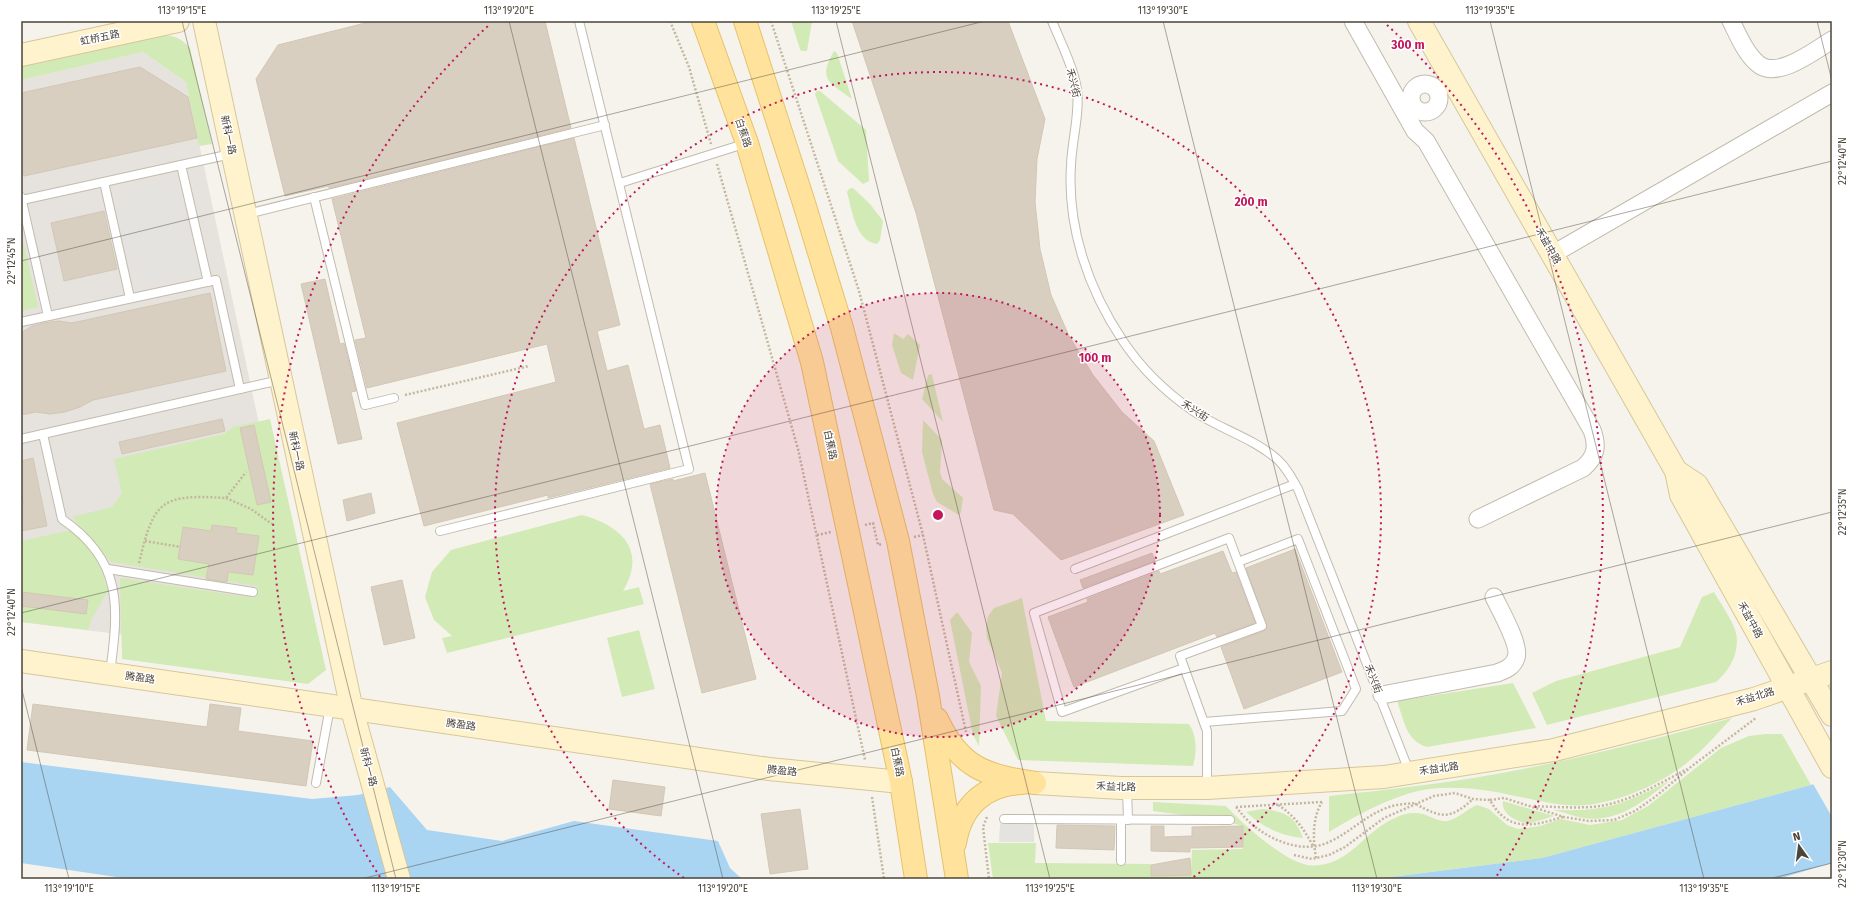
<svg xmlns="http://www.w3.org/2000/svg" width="1853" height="900" font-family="'Fira Sans','Noto Sans SC',sans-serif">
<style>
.industrial{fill:#e6e2dd}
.green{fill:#d2eab5}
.parking{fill:#e5e3e0}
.water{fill:#a9d4f2}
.pier{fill:#f6f3ec}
.building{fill:#d8cfc1;stroke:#d3c7b4}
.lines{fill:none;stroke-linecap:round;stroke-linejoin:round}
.lane-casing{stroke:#c2bbae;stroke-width:10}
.street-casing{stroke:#c2bbae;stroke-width:19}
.secondary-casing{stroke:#d6c79b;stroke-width:24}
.primary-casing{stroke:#e6c16a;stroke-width:24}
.path{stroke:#c4b79f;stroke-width:2.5;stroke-dasharray:2 2;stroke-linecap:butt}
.lane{stroke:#fff;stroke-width:8}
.street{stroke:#fff;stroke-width:17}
.secondary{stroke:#fff3cd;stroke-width:22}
.primary{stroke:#ffe39c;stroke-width:22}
.path-bridge{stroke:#c4b79f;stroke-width:2.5;stroke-dasharray:2 2;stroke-linecap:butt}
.ticks{fill:none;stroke:#4b4439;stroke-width:1;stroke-opacity:0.45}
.ring{fill:none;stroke:#c2185b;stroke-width:2;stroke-dasharray:2 4}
.labels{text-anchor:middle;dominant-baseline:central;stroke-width:3;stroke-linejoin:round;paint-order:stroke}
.street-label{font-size:10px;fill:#4b4439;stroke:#fff}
.centre{fill:#c2185b;stroke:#fff;stroke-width:2}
.ring-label{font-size:12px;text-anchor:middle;font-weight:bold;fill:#c2185b;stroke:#fff;stroke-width:3;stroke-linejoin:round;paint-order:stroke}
.neatline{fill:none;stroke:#4b4439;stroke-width:1.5}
.ticks-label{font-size:10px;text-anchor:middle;fill:#4b4439}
</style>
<rect width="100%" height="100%" fill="#f6f3ec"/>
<path class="industrial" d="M143,52l43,30 117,548 -24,24 -258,-32v-542z"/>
<g class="green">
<path d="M791,21h21l-5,30h-6l-1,-2z"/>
<path d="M160,35c14,0 21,3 30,13l22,96 -13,2 -13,-64 -43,-30 -122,28v-15z"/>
<path d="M834,51l3,2 15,46c-22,-16 -35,-19 -18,-48z"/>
<path d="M817,91h3l46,39 3,51 -6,3 -25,-23 -23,-67z"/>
<path d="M853,188l17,16 13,17 -3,19 -3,4c-22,-3 -25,-35 -30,-52l2,-3z"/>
<path d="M21,232l17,75 -17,4z"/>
<path d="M894,333l9,6 5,-5 12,11 -7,35 -12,-7 -9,-28z"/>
<path d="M932,374v1l11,47 -21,-23 6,-24z"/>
<path d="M270,419l56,251 -18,14 -186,-25 -2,-81 134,20 3,-12 -146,-24 -39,-45 40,-10 10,-14 -8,-34 110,-25 9,-7z"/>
<path d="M923,420l19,20 -2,32 2,7 21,19 -2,14 -2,3 -22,-13 -4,-8 -11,-42z"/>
<path d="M582,515c40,11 65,35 41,76l16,-4 5,17 -197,49 -5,-15 10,-2 -18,-16 -9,-23 7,-25 19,-22z"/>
<path d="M72,530c21,18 29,35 36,61l-17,29 -3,10 -67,-8v-81z"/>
<path d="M1714,592c6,10 20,31 22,41 4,19 -6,37 -20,49l-169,43 -15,-32 24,-12 124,-34 22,-50z"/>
<path d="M1022,598l24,123 143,3c8,12 8,28 4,42l-175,-6 -22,-44 6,-43 -15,-35 -1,-11 2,-11 6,-8z"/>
<path d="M956,613h2l14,20 -3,29 12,24 -2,60 -6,-11 -23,-115z"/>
<path d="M639,630l16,59 -33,8 -15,-59z"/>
<path d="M1513,683l23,45 -109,19c-21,-6 -23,-27 -30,-46z"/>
<path d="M1732,718c-12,12 -23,26 -36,37 -27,25 -66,43 -102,49 -28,5 -57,-4 -84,-9 -26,-6 -55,-9 -81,-6 -34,5 -72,26 -100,43v-36c65,-7 130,-14 194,-27 71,-14 140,-32 209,-51z"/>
<path d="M1766,734h16l29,51 -269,73 -166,21h-383l-5,-36h48l-1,20 116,1v10l40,-1 1,-23 51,-1v-23l-22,-6 -68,-9v-9l73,4c17,18 56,54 81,59 13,2 26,-2 37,-9 18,-12 31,-30 51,-38 11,-5 22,-7 33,-2 6,2 12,6 20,5 11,-3 19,-12 29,-16l12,4 18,16 11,4 22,-3 21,-7 29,6 32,-5 26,-14 73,-58 28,-12z"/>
<path d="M1671,780c-27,21 -52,43 -88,38 -10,-2 -20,-6 -30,-8 15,0 31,1 46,-2 26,-4 49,-16 72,-28z"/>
<path d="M1503,801l51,15c-8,2 -21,8 -29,7 -11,-3 -24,-10 -22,-22z"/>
<path d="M1262,809c23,2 33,7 41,29 -23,-3 -39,-10 -57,-26z"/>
</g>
<g class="parking">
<path d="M177,179l22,94 -45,10 -25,-15 -12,-55 12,-23z"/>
<path d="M1010,814h24v28h-35l1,-18 2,-5z"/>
</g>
<g class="water">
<path d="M21,762l291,37 46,-4 32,-8 37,43 75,11 72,-20 144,20 12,27 12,11h-612l-109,-16z"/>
<path d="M1832,777v86l-54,16h-402l166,-21 269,-73z"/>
</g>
<path class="pier" d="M1832,775v42l-20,-35z"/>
<g class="building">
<path d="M373,21h172l26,107 -242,60v-2l-44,10 -29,-117 22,-34z"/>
<path d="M852,21h156l37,98 -8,40 -2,43 5,47 11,46 18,41 24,39 29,37 32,29 30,74 -123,45 -48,-46 -19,-4 -78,-297z"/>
<path d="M140,67l48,30 9,41 -173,38 -3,-13v-70z"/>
<path d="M574,138l46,187 -23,6 10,40 21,-6 16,64 16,-4 10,43 -122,30v-3l-124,31 -27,-103 159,-41 -9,-38 -180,44 -12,-48 11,-2 -34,-139z"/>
<path d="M104,211l13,58 -53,12 -13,-58z"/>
<path d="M325,279l15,65 4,-1 12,48 -5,1 11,47 -24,5 -37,-160z"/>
<path d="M210,293l16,78 -133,29 -13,7 -15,5 -15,2 -14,-2 -15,3v-82l11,-7 12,-3 15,-2 13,2z"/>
<path d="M222,419l3,12 -103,23 -3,-12z"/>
<path d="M254,425l17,77 -14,3 -17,-77z"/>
<path d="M33,458l14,68 -26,5v-24l3,-1 -3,-15v-30z"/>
<path d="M705,473l51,206 -54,14 -52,-209 23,-5v2z"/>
<path d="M371,493l4,20 -28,8 -4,-21z"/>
<path d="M212,525l25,3 -1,5 23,3 -6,39 -25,-3 -1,10 -21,-3 3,-15 -31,-5 5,-32 28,4z"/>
<path d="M1295,549l47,123 -98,37 -23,-62 43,-16 3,-4 -21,-59z"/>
<path d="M1223,551l9,22 4,-1 19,51 -38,14 -2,-4 -141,54 -26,-70 40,-15 -1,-3 72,-28 1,3z"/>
<path d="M1152,553l3,8 -72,27 -3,-8z"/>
<path d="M402,580l13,58 -31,7 -13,-58z"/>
<path d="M21,592l67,8 -2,14 -65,-8z"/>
<path d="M33,704l174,23 3,-23 31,4 -3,23 75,10 -7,45 -279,-36z"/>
<path d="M613,780l52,7 -4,29 -52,-7z"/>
<path d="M800,809l8,60 -38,5 -9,-60z"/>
<path d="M1057,825l58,1 -1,24 -58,-2z"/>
<path d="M1151,826h13v11l28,-1v-9l51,-1v21l-53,1v4l-39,-1z"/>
<path d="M1190,858l1,17 -40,1v-11z"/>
</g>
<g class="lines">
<defs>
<g id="lane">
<path d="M1052,21c9,22 21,45 25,68 3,26 -5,50 -6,76 -4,62 17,124 52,176 18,27 44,52 70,70 27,18 60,27 84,48 9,8 15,19 21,30l111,282"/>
<path d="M181,165l27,117"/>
<path d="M104,182l26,116"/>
<path d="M620,183l127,-40"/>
<path d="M21,197l27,119"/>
<path d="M314,197l51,208 29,-7"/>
<path d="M22,200l209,-46"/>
<path d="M247,214l358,-89"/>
<path d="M21,322l195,-42 24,109"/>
<path d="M43,434l19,85c61,42 57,87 48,154"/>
<path d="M21,439l259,-59"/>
<path d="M440,531l249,-62 -110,-448"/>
<path d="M108,569l145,23"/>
<path d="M1075,569l220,-85"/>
<path d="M1184,668l-122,44 -28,-99 195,-75 33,88 -82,30 27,75v56"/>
<path d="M1204,722l138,-11 14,-22 -58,-150 -60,23"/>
<path d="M316,783l14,-76"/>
<path d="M1127,789l1,31"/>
<path d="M1004,819l226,1"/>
<path d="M1121,820v41"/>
</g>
<g id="street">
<path d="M1353,21l62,110 11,10 166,289c6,16 4,27 -9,38l-105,51"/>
<path d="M1731,21c7,14 14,31 26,42 19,18 57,-12 75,-23"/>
<circle cx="1425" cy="98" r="14"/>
<path d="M1553,254l279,-161"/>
<path d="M1382,695l115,-22c8,-3 16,-6 19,-15 5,-12 -16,-48 -22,-61"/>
</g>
<g id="secondary">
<path d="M204,21l148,689 47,169"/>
<path d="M1419,21l257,450 5,24 151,272"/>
<path d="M21,55l157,-34"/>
<path d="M1676,471l21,14 135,230"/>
<path d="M21,661l748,108 132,13"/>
<path d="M1035,783l86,5h86l177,-11 170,-27 200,-51 78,-27"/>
</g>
<g id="primary">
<path d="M703,21l44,122 65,219 89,420 15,97"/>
<path d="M745,21l58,179 39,128 56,213 30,155 29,183"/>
<path d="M937,719c22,48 48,57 98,64"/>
<path d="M955,843c6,-37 30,-59 67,-60"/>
</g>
</defs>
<use href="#lane" class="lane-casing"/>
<use href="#street" class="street-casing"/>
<use href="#secondary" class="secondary-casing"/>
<use href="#primary" class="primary-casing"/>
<g class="path">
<path d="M670,21l19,46 22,77"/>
<path d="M771,21l88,270 64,244 43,197"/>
<path d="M717,164l81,285 67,311"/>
<path d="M405,395l124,-29"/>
<path d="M226,498l25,11 21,15"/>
<path d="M865,525l8,-2 5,22 4,-1"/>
<path d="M817,535l14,-3"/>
<path d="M914,537l9,-2"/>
<path d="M145,541l36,6"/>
<path d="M139,563c15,-63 22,-69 87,-65l20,-26"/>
<path d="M872,797l12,82"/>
<path d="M1490,800l14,-2 60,19 25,4 25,-1 21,-9 20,-14 37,-31 64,-48"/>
<path d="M1416,804c26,15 35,15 57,-5"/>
<path d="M1278,805c16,10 26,24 35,41"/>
<path d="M1534,806c19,1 39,2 58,1 34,-3 65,-22 95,-38"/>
<path d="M1236,807l86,-5"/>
<path d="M1236,807l5,6"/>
<path d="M987,817l-4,10 6,52"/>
<path d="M1294,855l18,4 17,-4 16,-8 39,-29 50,-22 21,-3 18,6 17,1c18,33 43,26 73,17"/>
<path d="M1316,858c-3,-18 -4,-40 6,-56"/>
</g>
<use href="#lane" class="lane"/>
<use href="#street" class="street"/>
<use href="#secondary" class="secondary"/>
<use href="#primary" class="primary"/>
<path class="path-bridge" d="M1241,813c19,24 61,44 90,28 21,-10 35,-26 58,-34 8,-3 18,-3 27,-4"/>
</g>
<path class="ticks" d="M182,21l214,858M509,21l214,858M836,21l214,858M1163,21l214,858M1490,21l214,858M1817,21l15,60M21,261l964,-240M21,613l1811,-452M21,686l48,193M361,879l1471,-367M1769,879l63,-16"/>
<circle cx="938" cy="515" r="222" fill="#c2185b" fill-opacity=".12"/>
<g class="ring">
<circle cx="938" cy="515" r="222"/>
<path d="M684 878A443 443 0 1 1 1192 878"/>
<path d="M380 877A665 665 0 0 1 489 25M1387 25A665 665 0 0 1 1496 877"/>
</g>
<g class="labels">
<g class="street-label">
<text transform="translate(100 38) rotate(-12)">虹桥五路</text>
<text transform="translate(1073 83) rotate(76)">禾兴街</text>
<text transform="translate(743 133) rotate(71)">白蕉路</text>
<text transform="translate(228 135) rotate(78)">新科一路</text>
<text transform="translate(1548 246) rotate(60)">禾益中路</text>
<text transform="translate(1195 411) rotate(33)">禾兴街</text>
<text transform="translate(830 445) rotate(78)">白蕉路</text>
<text transform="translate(296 451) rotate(78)">新科一路</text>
<text transform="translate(1750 620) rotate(61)">禾益中路</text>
<text transform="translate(140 678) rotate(8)">腾盈路</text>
<text transform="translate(1373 679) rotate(69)">禾兴街</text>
<text transform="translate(1755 697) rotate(-17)">禾益北路</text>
<text transform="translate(461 725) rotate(8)">腾盈路</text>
<text transform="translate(897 762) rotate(78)">白蕉路</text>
<text transform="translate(368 767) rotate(75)">新科一路</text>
<text transform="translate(1439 769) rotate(-8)">禾益北路</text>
<text transform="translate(782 771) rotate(6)">腾盈路</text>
<text transform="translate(1116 787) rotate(2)">禾益北路</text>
</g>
</g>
<circle cx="938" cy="515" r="6" class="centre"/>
<g class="ring-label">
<text x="1408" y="49">300 m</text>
<text x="1251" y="206">200 m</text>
<text x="1095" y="362">100 m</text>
</g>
<rect width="1853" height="900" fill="none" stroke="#ffffff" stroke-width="44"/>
<g transform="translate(1799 846) rotate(346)" stroke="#ffffff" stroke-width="3" paint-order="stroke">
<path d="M0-3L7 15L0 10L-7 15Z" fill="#4b4439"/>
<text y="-6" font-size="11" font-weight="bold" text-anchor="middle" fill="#4b4439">N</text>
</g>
<rect x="22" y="22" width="1809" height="856" class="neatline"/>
<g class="ticks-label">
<text x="182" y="14">113°19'15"E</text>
<text x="509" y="14">113°19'20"E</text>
<text x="836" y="14">113°19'25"E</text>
<text x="1163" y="14">113°19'30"E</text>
<text x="1490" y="14">113°19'35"E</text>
<text transform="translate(1842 161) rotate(-90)" y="4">22°12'40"N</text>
<text transform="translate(11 261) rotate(-90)" y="4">22°12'45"N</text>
<text transform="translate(1842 512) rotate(-90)" y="4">22°12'35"N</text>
<text transform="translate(11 612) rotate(-90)" y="4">22°12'40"N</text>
<text transform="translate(1842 864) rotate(-90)" y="4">22°12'30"N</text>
<text x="69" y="892">113°19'10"E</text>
<text x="396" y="892">113°19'15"E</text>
<text x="723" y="892">113°19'20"E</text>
<text x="1050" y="892">113°19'25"E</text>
<text x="1377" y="892">113°19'30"E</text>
<text x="1704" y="892">113°19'35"E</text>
</g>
</svg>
